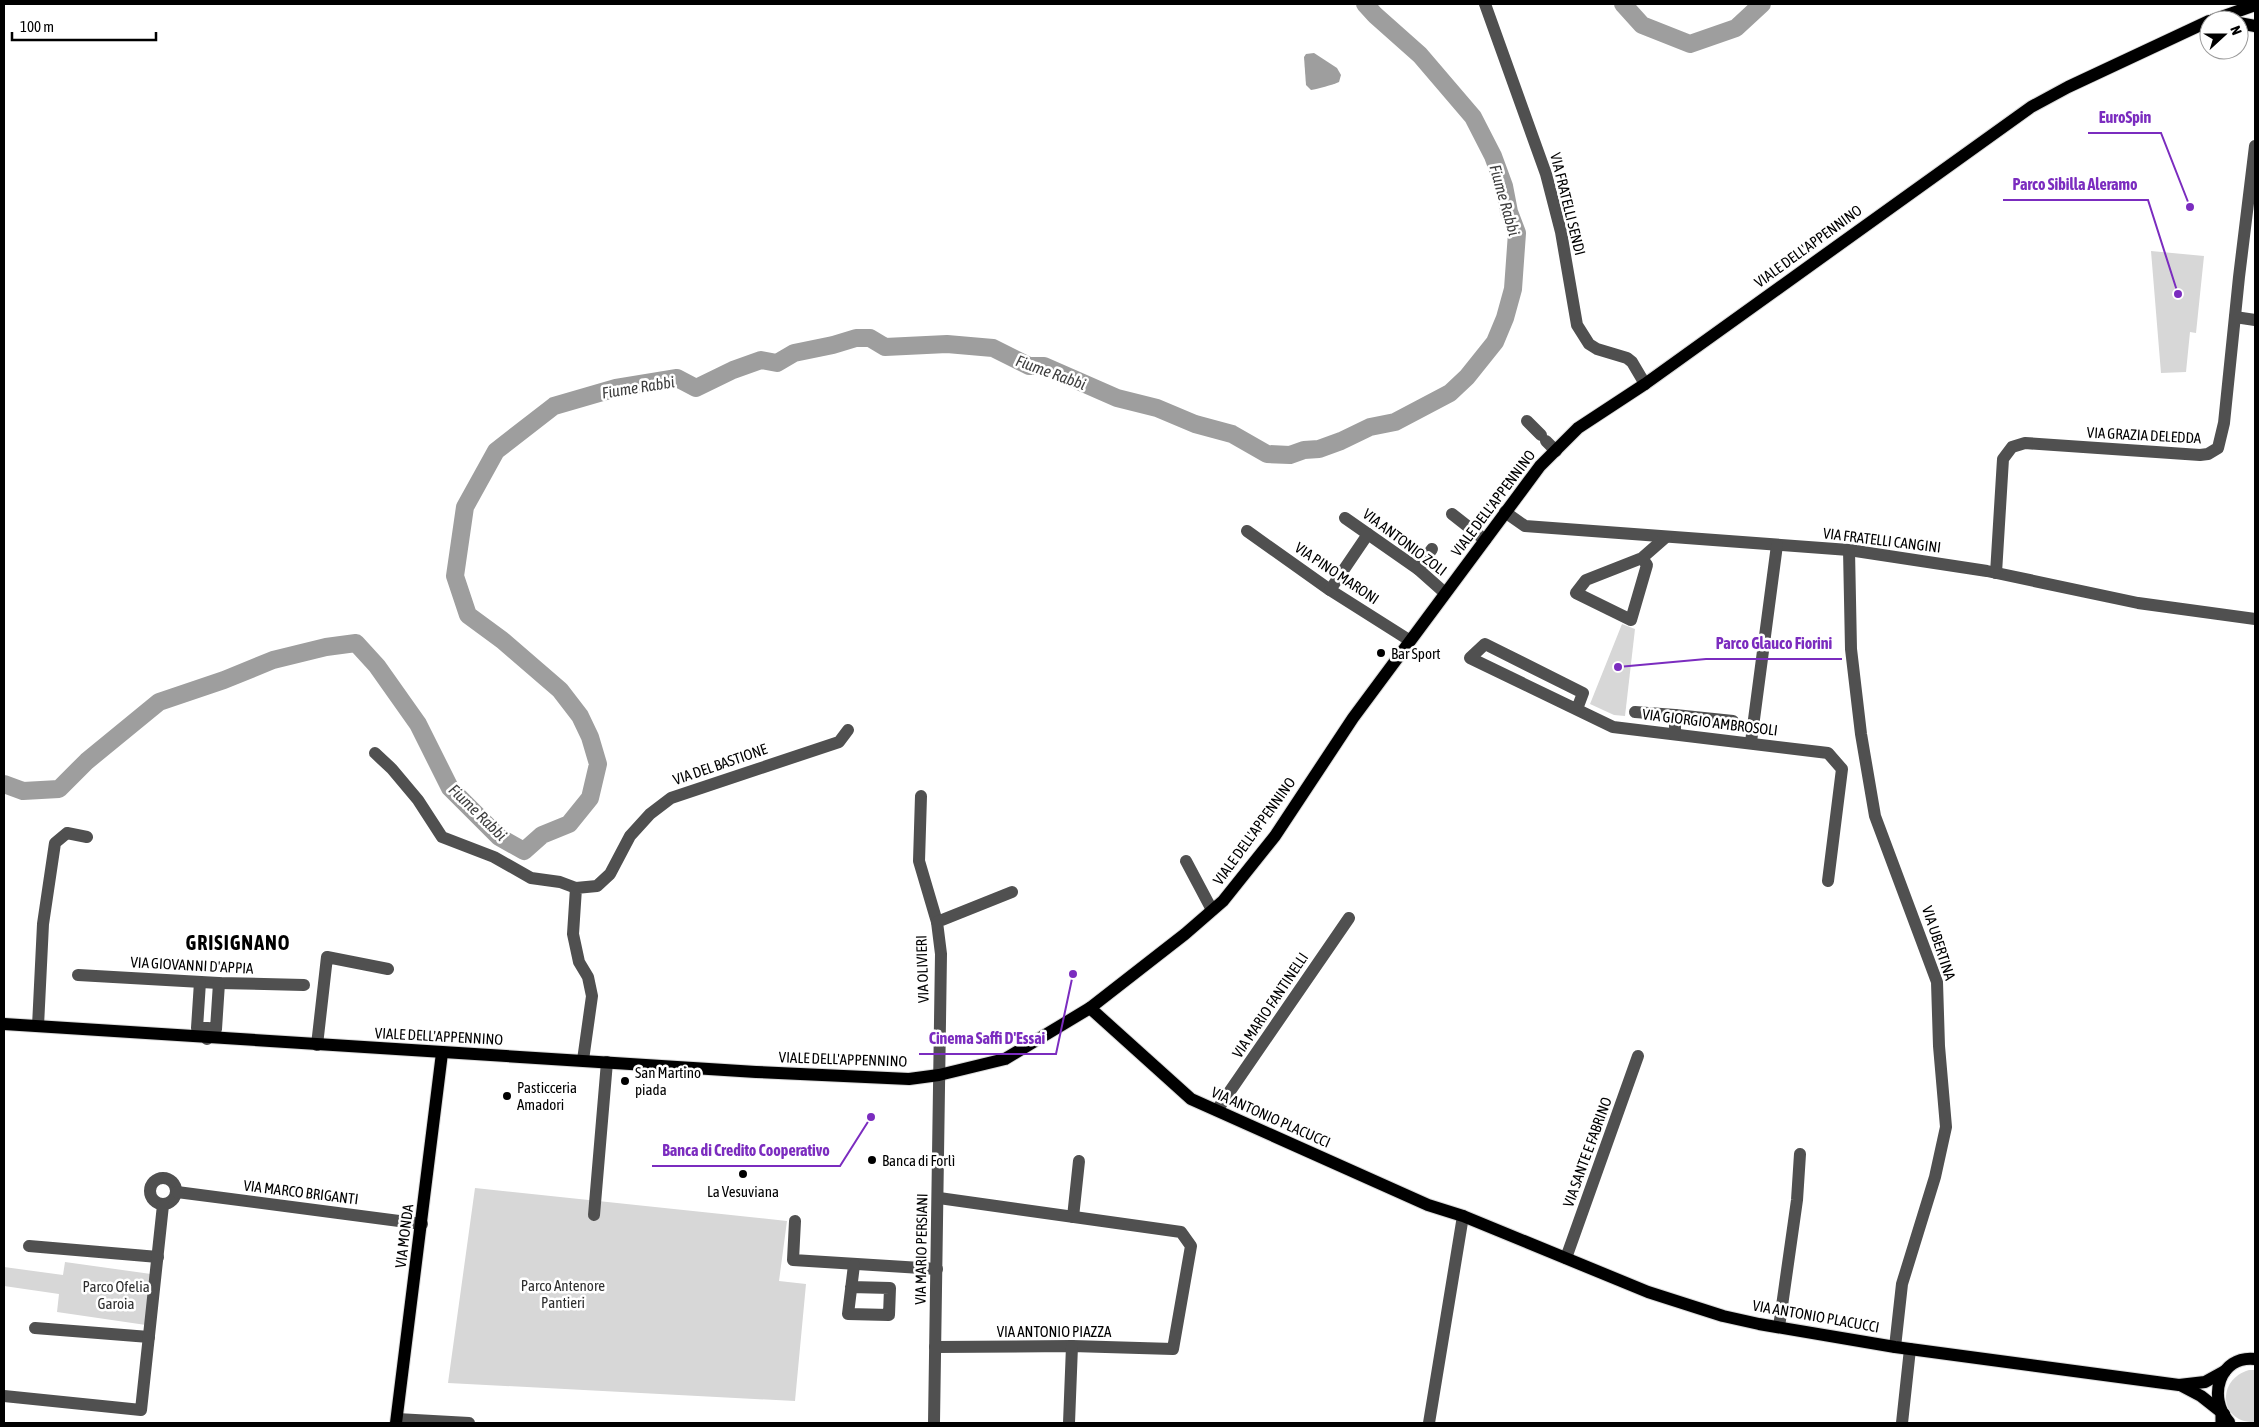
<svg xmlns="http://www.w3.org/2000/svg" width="2259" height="1427" font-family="'Asap Condensed',sans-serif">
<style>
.green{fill:#d7d7d7}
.water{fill:#9e9e9e}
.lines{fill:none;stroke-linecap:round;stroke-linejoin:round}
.river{stroke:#9e9e9e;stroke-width:18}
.major-casing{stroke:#dbdbdb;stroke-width:14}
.highway-casing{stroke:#dbdbdb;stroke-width:17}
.minor{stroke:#505050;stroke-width:12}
.major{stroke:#000;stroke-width:12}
.highway{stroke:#000;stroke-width:15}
.poi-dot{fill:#000;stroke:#fff;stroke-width:2}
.labels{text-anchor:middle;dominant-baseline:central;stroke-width:5;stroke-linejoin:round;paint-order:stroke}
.street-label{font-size:15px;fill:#000;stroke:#fff}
.poi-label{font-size:15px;fill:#000;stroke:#fff;text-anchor:start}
.park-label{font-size:15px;fill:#2e2e2e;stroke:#fff}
.water-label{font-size:16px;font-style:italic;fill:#3f3f3f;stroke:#fff}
.district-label{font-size:20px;font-weight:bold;letter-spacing:1px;fill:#000;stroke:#fff}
.leader{fill:none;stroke:#7b2cbf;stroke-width:2}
.callout-dot{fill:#7b2cbf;stroke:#fff;stroke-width:2}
.callout-label{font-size:16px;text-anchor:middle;font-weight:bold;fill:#7b2cbf;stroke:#fff;stroke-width:5;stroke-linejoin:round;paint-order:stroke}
</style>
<rect width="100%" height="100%" fill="#fff"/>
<g class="green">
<path d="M2151,251l53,5 -8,77 -6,-1 -4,40 -25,1z"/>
<path d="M1622,624l13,5 -10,87 -11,-1 -24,-11z"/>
<path d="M475,1188l312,33 -8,60 27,3 -11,117 -347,-18z"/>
<path d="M65,1262l86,12 -5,51 -89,-13 2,-18 -55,-8v-19l59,8z"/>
<path d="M2249,1370h6v52c-35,2 -40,-42 -6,-52z"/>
</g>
<path class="water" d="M1314,53l23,15 4,7 -2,7c-7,3 -21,7 -28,8l-5,-5 -2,-28 2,-3z"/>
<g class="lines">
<g class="river">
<path d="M1623,4l19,21 48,19 46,-16 26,-24"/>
<path d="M4,784l19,7 36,-2 28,-28 72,-59 65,-22 49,-20 53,-13 30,-4 21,23 41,58 32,64 49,49 25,14 18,-16 27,-11 21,-26 8,-34 -8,-27 -10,-21 -20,-26 -58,-50 -34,-25 -13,-39 10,-69 31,-56 58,-45 62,-18 61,-10 19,10 37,-18 28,-10 16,3 17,-10 39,-8 23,-7h14l15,9 62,-3 46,4 36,18h15l73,32 40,10 38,16 37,10 35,20 23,1 14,-5 15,-1 22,-8 29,-14 25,-5 55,-29 17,-16 28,-35 10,-24 8,-29 4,-56 -8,-21 -5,-26 -11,-30 -20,-39 -53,-62 -45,-40 -10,-11"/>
</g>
<defs>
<g id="major">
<path d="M2213,20l42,-15"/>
<path d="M2239,23l16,3"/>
<path d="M1090,1008l101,91 237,106 35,11 185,76 75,24 36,8 136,23 284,38 26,-3 20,-11"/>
<path d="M4,1024l752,48 153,7 30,-4 66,-16 85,-51 95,-74 38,-33 52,-65 78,-118 187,-252 38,-38 67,-44 386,-277 37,-20 141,-66"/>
<path d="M2182,1386l19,10 19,15"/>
<path d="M2229,1422c-22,-24 -10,-67 26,-63"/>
<path d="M396,1423l46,-370"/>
</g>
<path id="highway" d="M2223,1415v8"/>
</defs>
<use href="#major" class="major-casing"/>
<use href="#highway" class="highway-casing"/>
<g class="minor">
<path d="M1485,4l61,170 15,58 16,93 12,19 8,5 30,9 5,4 13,22"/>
<path d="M2235,317l20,3"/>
<path d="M1527,421l14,14"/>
<path d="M1546,441l10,10"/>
<path d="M1505,512l20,14 324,24 138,21 151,32 117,16"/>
<path d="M1452,514l33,26"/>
<path d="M1345,518l73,51 27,24"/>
<path d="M1247,531l83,59 79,50"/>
<path d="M1849,550l2,99 10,85 14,82 62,166 2,64 7,81 -11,50 -33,107 -7,63"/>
<path d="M1642,558l5,7 -16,55 -55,-27 10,-13 56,-22 24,-21"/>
<path d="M1418,569l14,-20"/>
<path d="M1996,573l7,-114 9,-12 13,-4 175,12 8,-1 10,-6 6,-25 15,-146 16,-131"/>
<path d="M1330,590l38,-56"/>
<path d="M1577,709l6,-16 -98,-49 -15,14 143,69 215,26 14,16 -14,112"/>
<path d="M1635,712l40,3v19"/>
<path d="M1675,715l58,6"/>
<path d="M1751,742l26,-197"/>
<path d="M375,753l17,16 26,31 24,37 52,20 37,21 29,4 16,6"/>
<path d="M921,796l-2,65 18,61"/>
<path d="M1186,861l26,49"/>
<path d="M78,975l141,8 85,2"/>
<path d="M200,982l-3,46h10"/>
<path d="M38,1026l5,-102 12,-81 12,-10 20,4"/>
<path d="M207,1039v-11l9,1 3,-46"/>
<path d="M317,1045l10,-88 61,12"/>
<path d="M583,1060l9,-64 -4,-19 -9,-15 -6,-28 3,-46 21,-2 13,-12 20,-38 20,-22 21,-16 168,-56 9,-12"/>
<path d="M1217,1110l132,-192"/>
<circle cx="163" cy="1191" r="13"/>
<path d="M177,1192l245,32"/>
<path d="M594,1215l13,-153"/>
<path d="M1073,1217l6,-56"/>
<path d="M795,1221l-2,39 144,9"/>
<path d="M29,1246l129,11"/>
<path d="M1566,1258l72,-202"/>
<path d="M851,1287l39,1 -1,27 -41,-1 6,-49"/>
<path d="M1779,1327l18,-127 3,-46"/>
<path d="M35,1328l114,9"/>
<path d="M935,1347l137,-1 101,3 18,-103 -10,-14 -242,-34"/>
<path d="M4,1396l137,14 22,-205"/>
<path d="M397,1419l72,4"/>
<path d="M934,1423l7,-469 -4,-32 75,-30"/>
<path d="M1069,1423l3,-77"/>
<path d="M1429,1423l34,-207"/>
<path d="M1902,1423l8,-74"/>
</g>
<use href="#major" class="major"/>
<use href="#highway" class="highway"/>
</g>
<g class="poi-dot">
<circle cx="1381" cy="653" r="5"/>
<circle cx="625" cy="1081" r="5"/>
<circle cx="507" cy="1096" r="5"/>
<circle cx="872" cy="1160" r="5"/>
<circle cx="743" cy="1174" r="5"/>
</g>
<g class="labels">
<g class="street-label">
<text transform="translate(1568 204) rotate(76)">VIA FRATELLI SENDI</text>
<text transform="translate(1808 246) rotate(-36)">VIALE DELL'APPENNINO</text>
<text transform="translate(2144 435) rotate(3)">VIA GRAZIA DELEDDA</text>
<text transform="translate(1493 503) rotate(-53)">VIALE DELL'APPENNINO</text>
<text transform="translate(1882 540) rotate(7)">VIA FRATELLI CANGINI</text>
<text transform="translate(1405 542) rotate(37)">VIA ANTONIO ZOLI</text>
<text transform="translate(1337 573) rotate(34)">VIA PINO MARONI</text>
<text transform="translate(1710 722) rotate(7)">VIA GIORGIO AMBROSOLI</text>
<text transform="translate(720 764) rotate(-19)">VIA DEL BASTIONE</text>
<text transform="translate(1254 831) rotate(-54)">VIALE DELL'APPENNINO</text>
<text transform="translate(1939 943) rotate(72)">VIA UBERTINA</text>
<text transform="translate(192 965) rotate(3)">VIA GIOVANNI D'APPIA</text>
<text transform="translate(922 969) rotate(-92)">VIA OLIVIERI</text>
<text transform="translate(1270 1005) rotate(-56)">VIA MARIO FANTINELLI</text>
<text transform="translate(439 1036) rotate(3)">VIALE DELL'APPENNINO</text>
<text transform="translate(843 1059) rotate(2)">VIALE DELL'APPENNINO</text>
<text transform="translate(1271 1117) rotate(24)">VIA ANTONIO PLACUCCI</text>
<text transform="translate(1587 1152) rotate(-70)">VIA SANTE E FABRINO</text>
<text transform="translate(301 1192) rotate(7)">VIA MARCO BRIGANTI</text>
<text transform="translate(404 1236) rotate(-83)">VIA MONDA</text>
<text transform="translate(921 1249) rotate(-89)">VIA MARIO PERSIANI</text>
<text transform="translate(1816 1316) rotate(10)">VIA ANTONIO PLACUCCI</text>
<text x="1054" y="1331">VIA ANTONIO PIAZZA</text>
</g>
<g class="poi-label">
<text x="1391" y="653">Bar Sport</text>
<text x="635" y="1072">San Martino<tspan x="635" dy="17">piada</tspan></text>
<text x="517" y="1087">Pasticceria<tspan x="517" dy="17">Amadori</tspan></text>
<text x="882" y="1160">Banca di Forlì</text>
<text x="743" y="1191" text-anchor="middle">La Vesuviana</text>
</g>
<g class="park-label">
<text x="563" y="1285">Parco Antenore<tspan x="563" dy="17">Pantieri</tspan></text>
<text x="116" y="1286">Parco Ofelia<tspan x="116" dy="17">Garoia</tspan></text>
</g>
<g class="water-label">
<text transform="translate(1505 200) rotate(74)">Fiume Rabbi</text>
<text transform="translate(1051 372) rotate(20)">Fiume Rabbi</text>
<text transform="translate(638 387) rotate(-9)">Fiume Rabbi</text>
<text transform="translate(478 812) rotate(44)">Fiume Rabbi</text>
</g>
<g class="district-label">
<text x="238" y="942">GRISIGNANO</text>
</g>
</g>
<path class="leader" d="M2190 207L2161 133H2088M2178 294L2148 200H2003M1618 667L1706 659H1842M1073 974L1056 1054H919M871 1117L840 1166H652"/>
<g class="callout-dot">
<circle cx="2190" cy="207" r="5"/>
<circle cx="2178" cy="294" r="5"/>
<circle cx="1618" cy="667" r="5"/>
<circle cx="1073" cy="974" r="5"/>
<circle cx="871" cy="1117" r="5"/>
</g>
<g class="callout-label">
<text x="2125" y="123">EuroSpin</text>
<text x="2075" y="190">Parco Sibilla Aleramo</text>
<text x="1774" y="649">Parco Glauco Fiorini</text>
<text x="987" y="1044">Cinema Saffi D'Essai</text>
<text x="746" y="1156">Banca di Credito Cooperativo</text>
</g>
<rect width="2259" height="1427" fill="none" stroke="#000000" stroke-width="10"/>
<g transform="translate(2224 35) rotate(69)"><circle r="24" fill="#ffffff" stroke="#999999"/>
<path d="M0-4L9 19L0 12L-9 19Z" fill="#000000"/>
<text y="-8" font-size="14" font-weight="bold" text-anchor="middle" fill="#000000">N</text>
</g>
<path d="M12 32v8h144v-8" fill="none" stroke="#000000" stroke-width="2.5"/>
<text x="20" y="32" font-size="15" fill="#000000" stroke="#ffffff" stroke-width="4" paint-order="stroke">100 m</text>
</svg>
